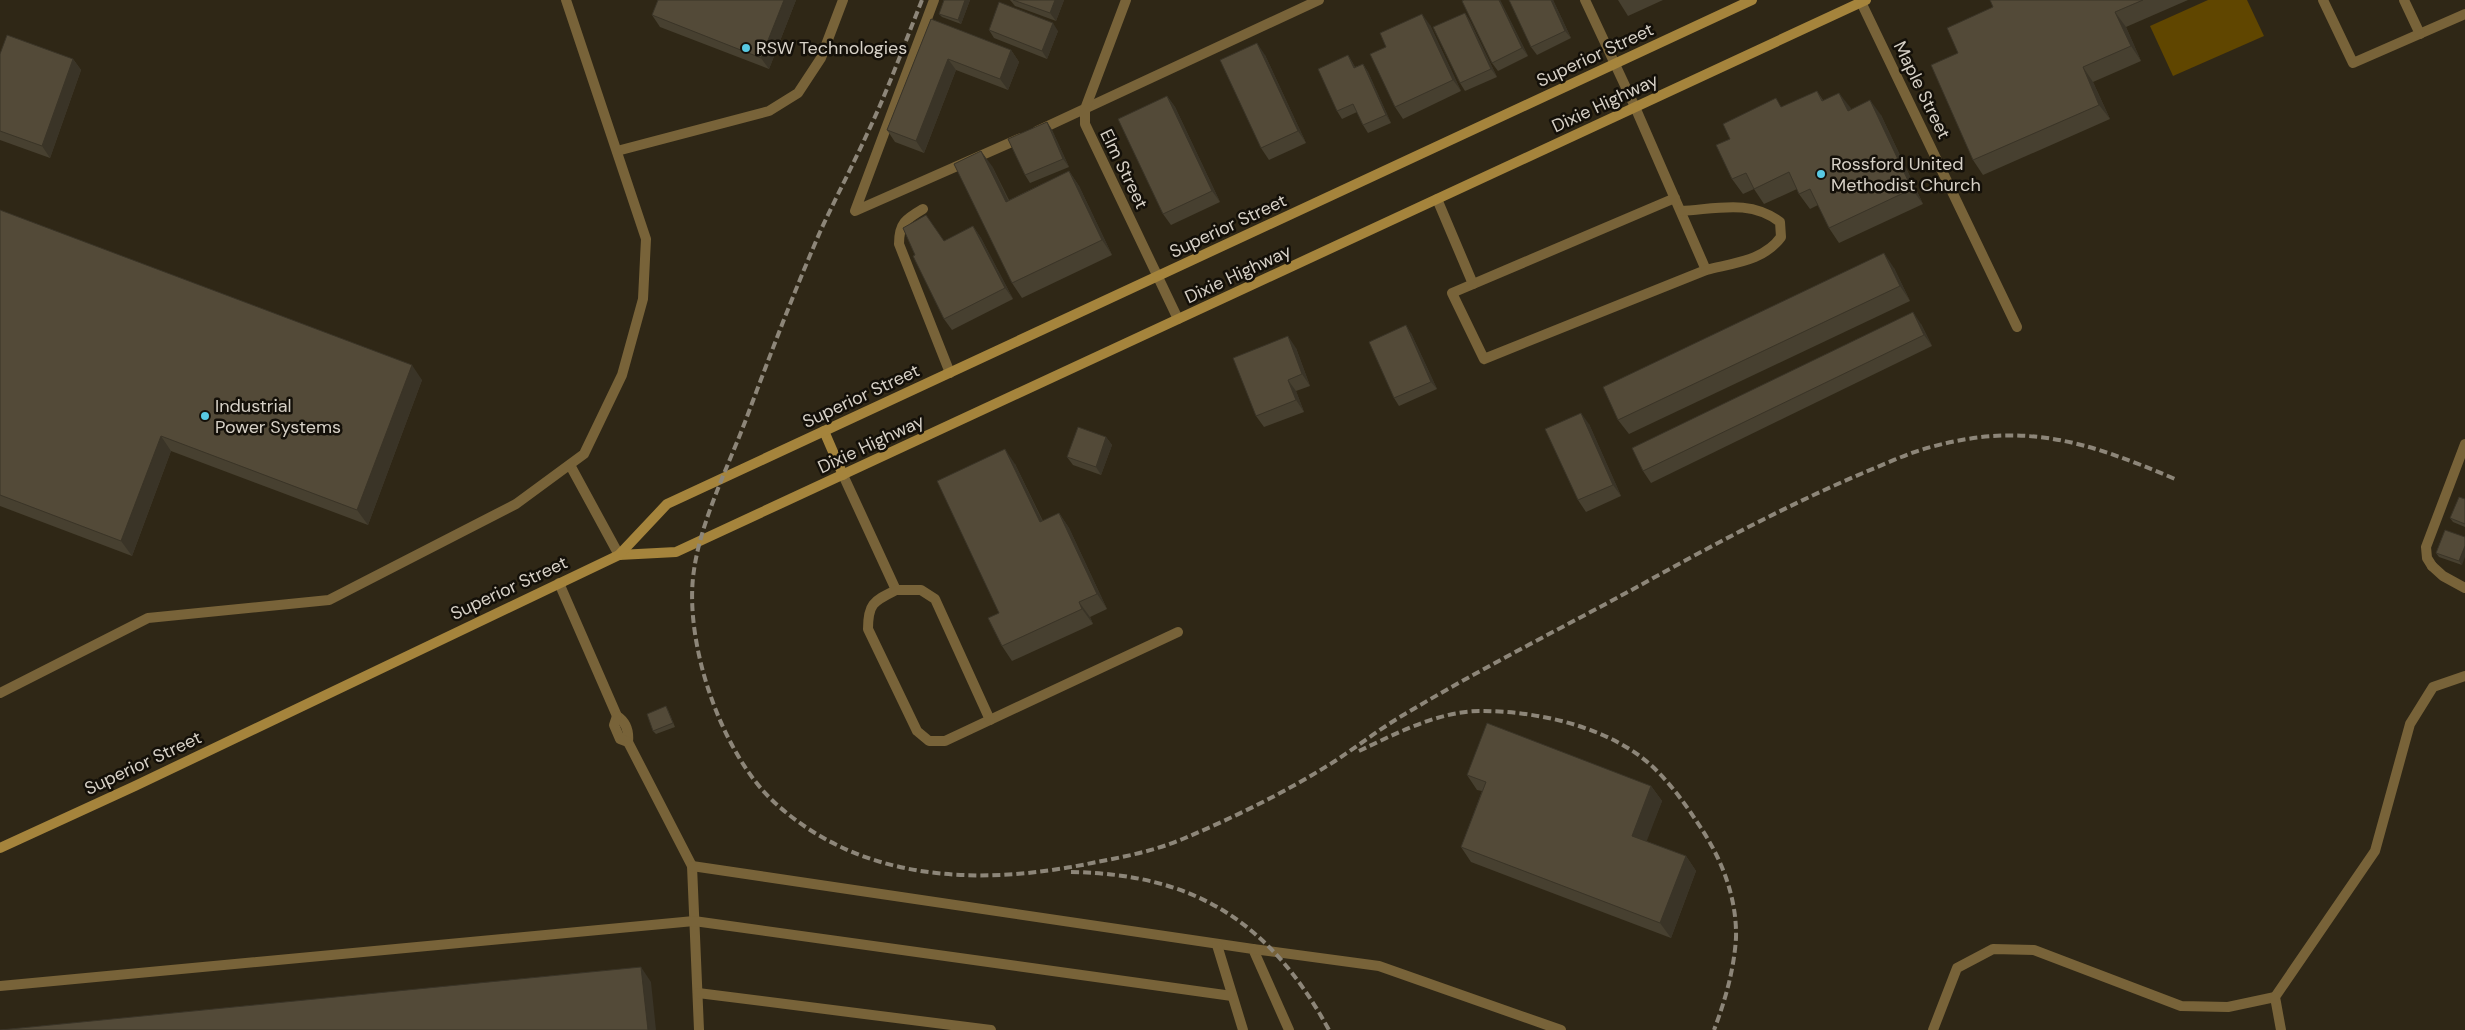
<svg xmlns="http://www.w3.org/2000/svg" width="2465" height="1030" font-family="'DM Sans',sans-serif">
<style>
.green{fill:#604600}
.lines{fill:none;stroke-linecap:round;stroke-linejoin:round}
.lane{stroke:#786339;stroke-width:10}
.street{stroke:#786339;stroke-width:10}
.secondary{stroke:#a5843c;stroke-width:10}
.rail{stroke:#8d8679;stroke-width:4;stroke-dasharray:8 4;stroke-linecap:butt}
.wall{fill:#474030}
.shaded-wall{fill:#3a3427}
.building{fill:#534a38;stroke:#3a3427}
.poi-dot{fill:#58c9e3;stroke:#141009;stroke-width:2}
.labels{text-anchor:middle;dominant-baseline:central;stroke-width:5;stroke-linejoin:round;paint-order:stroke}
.poi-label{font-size:18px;fill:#d7d1c7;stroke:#141009;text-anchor:start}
.street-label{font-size:18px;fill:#d7d1c7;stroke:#141009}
</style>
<rect width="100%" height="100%" fill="#2f2716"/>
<path class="green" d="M2208,0h39l17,36 -91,40 -23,-50z"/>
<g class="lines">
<g class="lane">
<path d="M934,0l-79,211 166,-73"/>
<path d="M2323,0l30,63 112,-49"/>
<path d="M2404,0l16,34"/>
<path d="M1635,107l71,163 -222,89 -32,-66 223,-95"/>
<path d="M1037,131l282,-131"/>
<path d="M617,151l152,-40 29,-18 23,-35 22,-58"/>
<path d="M1437,199l36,85"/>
<path d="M923,209c-17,10 -24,14 -24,35l51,129"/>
<path d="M1681,211c36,-2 69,-12 99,11l1,15c-17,24 -48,26 -75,33"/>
<path d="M570,465l49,90"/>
<path d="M843,475l53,115c-22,11 -28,13 -28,39l49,102 12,10h16l233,-109"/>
<path d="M2432,566l-5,-8 -1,-11 39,-103"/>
<path d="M559,583l58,133c9,6 12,16 11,26l64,124 7,164"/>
<path d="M896,590h25l14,9 55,121"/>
<path d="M0,693l148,-75 181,-18 187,-96 68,-50 38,-79 21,-76 3,-60 -80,-239"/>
<path d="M617,716l-3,9 6,14 8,3"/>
<path d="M692,866l561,83 36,81"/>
<path d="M1217,945l26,85"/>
<path d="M1253,949l126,17 182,64"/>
<path d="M0,986l694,-65 538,75"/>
<path d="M698,993l293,37"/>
<path d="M1933,1030l24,-62 36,-19 41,1 147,56 47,1 47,-10"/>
<path d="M2281,1030l-6,-33 100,-146 35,-127 23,-37 32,-11"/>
</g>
<g class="street">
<path d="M1126,0l-41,109v15l93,195"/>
<path d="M1585,0l50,107"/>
<path d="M1861,2l156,325"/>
<path d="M2432,566l11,10 22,12"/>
</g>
<g class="secondary">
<path d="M824,431l19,44"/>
<path d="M619,555l57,-3 1190,-552"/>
<path d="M0,848l135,-62 484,-231 48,-51 1085,-504"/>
</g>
<g class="rail">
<path d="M922,0c-18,45 -34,90 -55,134 -15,33 -32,65 -47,98 -27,62 -51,126 -75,190 -18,47 -44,99 -51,148 -11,71 27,183 80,232 88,81 207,84 318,61 31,-6 63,-12 93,-25 50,-21 103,-47 150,-77 23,-15 46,-33 70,-47 75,-45 155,-85 232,-127 74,-41 148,-81 226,-114 22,-9 45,-20 68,-26 94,-26 157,-5 244,32"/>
<path d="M1359,751c38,-18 80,-40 122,-40 59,0 134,17 176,60 17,17 31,37 44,57 21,32 36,70 35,110 -2,32 -11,63 -22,92"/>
<path d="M1071,872c124,2 199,50 258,158"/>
</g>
</g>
<g class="wall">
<path d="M658,0h138l-27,69 -109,-42 -8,-12z"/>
<path d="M944,0h26l-9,24 -19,-7 -3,-3z"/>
<path d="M1010,0h54l-8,21 -41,-15z"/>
<path d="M1500,0l28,56 -30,15 -6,-8z"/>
<path d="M1509,0h44l18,38 -34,17 -6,-8z"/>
<path d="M1618,0h45l-35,16z"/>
<path d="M1990,0h198l-62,27 15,34 -48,21 17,37 -127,56 -10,-15 -15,-107 35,-46z"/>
<path d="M1465,13l5,8 27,56 -32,14 -5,-8z"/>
<path d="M931,19l80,31 8,12 -11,28 -52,-20 -32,83 -29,-11 -8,-12z"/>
<path d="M1430,25l31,66 -58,28 -8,-12z"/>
<path d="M989,30l69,1 -11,28 -53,-21z"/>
<path d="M0,54l73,5 8,11 -31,88 -50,-18z"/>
<path d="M1265,55l41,88 -37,17 -8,-12z"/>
<path d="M1348,55l7,12 8,-3 5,8 23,51 -23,10 -5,-8 -6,-13 -15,7 -5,-8z"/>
<path d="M1817,91l6,9 27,7 1,3 30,5 42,89 -84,39 -10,-15 -11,-23 -8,4 -11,-15 -2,-5 -33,15 -10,-15 -11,5 -11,-15 -2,-40 52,-32z"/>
<path d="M1167,96l8,11 45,95 -49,23 -8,-11z"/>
<path d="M1047,122l5,8 17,37 -39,16 -5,-8z"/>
<path d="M992,166l17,34 60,-29 10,15 33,69 -90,43 -10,-15z"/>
<path d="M0,210l422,170 -54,145 -197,-74 -39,105 -132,-50z"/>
<path d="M973,226l8,12 32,61 -61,31 -8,-11v-78z"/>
<path d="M1894,268l16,33 -281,133 -11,-14z"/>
<path d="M1921,324l11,22 -281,137 -8,-12z"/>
<path d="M1411,333l26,56 -38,17 -5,-8z"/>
<path d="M1296,348l14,38 -14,5 8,21 -40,15 -8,-11z"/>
<path d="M1589,424l32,72 -35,16 -8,-12z"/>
<path d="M1106,437l6,8 -11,30 -28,-10 -6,-8z"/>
<path d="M1015,464l28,57 16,-8 10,15 38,81 -17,8 3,7 -81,37 -10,-15 -3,-33z"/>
<path d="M2465,499v28l-12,-5 -3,-4z"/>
<path d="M2445,530l17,35 -23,-8 -3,-4z"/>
<path d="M668,710l7,17 -19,7 -3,-3z"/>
<path d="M1467,775l184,11 11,15 -16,40 40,15 10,15 -25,67 -200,-76 -10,-15 21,-56 -5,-1z"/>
</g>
<g class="shaded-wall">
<path d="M784,0h12l-27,69 -8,-11z"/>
<path d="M965,0h5l-9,24 -3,-4z"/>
<path d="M1055,0h9l-8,21 -6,-8z"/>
<path d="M1499,0h1l28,56 -6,-8z"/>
<path d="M1551,0h2l18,38 -6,-7z"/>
<path d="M2115,12l11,15 15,34 -10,-15z"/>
<path d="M1465,13l5,8 27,56 -6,-8z"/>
<path d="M1422,14l8,11 31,66 -8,-11z"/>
<path d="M1053,23l5,8 -11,28 -5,-8z"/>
<path d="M1257,43l8,12 41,88 -8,-12z"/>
<path d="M1011,50l8,12 -11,28 -8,-11z"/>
<path d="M1348,55l5,8 6,13 -5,-8z"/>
<path d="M73,59l8,11 -31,88 -8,-12z"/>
<path d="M948,59l8,11 -32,83 -8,-12z"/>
<path d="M1363,64l5,8 23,51 -5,-8z"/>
<path d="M2083,67l10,15 17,37 -11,-14z"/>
<path d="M1839,93l11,14 8,19 -10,-15z"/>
<path d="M1167,96l8,11 45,95 -8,-11z"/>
<path d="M1870,100l11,15 42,89 -11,-15z"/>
<path d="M1047,122l5,8 17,37 -6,-8z"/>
<path d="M981,151l11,15 24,51 -10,-15z"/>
<path d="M1069,171l10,15 33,69 -10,-15z"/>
<path d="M973,226l8,12 32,61 -8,-11z"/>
<path d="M1884,253l10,15 16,33 -10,-15z"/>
<path d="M1913,312l8,12 11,22 -8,-11z"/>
<path d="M1406,325l5,8 26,56 -6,-7z"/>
<path d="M1288,336l8,12 14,38 -8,-12z"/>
<path d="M412,365l10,15 -54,145 -11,-15z"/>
<path d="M1288,380l8,11 8,21 -8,-12z"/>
<path d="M1581,413l8,11 32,72 -8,-11z"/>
<path d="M161,436l10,15 -39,105 -11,-15z"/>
<path d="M1106,437l6,8 -11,30 -5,-8z"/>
<path d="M1005,449l10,15 35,73 -10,-15z"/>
<path d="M1059,513l10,15 38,81 -10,-15z"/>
<path d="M2465,546v11l-3,8 -3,-4z"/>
<path d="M1079,602l11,15 3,7 -11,-15z"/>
<path d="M1651,786l11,15 -19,50 -11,-15z"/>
<path d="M1686,856l10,15 -25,67 -11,-15z"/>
<path d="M641,967l10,15 5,48h-8z"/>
</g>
<g class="building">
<path d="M658,0h126l-23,58 -109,-43z"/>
<path d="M944,0h21l-7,20 -19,-6z"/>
<path d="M1013,0h42l-5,13z"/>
<path d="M1464,0h35l23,48 -30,15 -30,-62z"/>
<path d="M1509,0h42l14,31 -34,16z"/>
<path d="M1990,0h153l-28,12 16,34 -48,21 16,38 -126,55 -42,-95 27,-12 -11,-25 46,-21z"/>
<path d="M999,2l54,21 -11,28 -53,-21z"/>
<path d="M1465,13l26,56 -31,14 -27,-56z"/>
<path d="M1422,14l31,66 -58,27 -25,-53 16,-7 -6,-14z"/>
<path d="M931,19l80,31 -11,29 -52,-20 -32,82 -29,-11z"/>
<path d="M7,35l66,24 -31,87 -42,-15v-77z"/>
<path d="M1257,43l41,88 -37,17 -41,-88z"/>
<path d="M1348,55l6,13 9,-4 23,51 -23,10 -10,-21 -16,7 -19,-42z"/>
<path d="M1817,91l5,10 17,-8 9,18 22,-11 42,89 -83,39 -19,-39 -11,5 -10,-22 -35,17 -8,-16 -14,6 -16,-34 14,-6 -7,-15 53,-26 5,9z"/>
<path d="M1167,96l45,95 -49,23 -45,-95z"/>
<path d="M1047,122l16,37 -38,16 -17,-36z"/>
<path d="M981,151l25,51 63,-31 33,69 -90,43 -58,-119z"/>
<path d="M0,210l412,155 -55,145 -196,-74 -40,105 -121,-46z"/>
<path d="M926,215l18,26 29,-15 32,62 -61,31 -31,-63 2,-1 -12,-27z"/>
<path d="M1884,253l16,33 -282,134 -15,-33z"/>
<path d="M1913,312l11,23 -281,136 -11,-23z"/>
<path d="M1406,325l25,57 -37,16 -25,-56z"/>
<path d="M1288,336l14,38 -14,6 8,20 -40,16 -23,-58z"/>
<path d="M1581,413l32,72 -35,15 -33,-71z"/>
<path d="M1078,427l28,10 -10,30 -29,-10z"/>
<path d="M1005,449l35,73 19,-9 38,81 -18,8 3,7 -80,37 -14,-28 11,-5 -62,-132z"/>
<path d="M2459,497l6,2v25l-15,-6z"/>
<path d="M2445,530l20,7v9l-6,15 -23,-8z"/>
<path d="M666,706l7,17 -20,8 -6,-17z"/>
<path d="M1487,723l164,63 -19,50 54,20 -26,67 -199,-76 25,-65 -19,-7z"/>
<path d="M641,967l7,63h-648z"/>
</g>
<g class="poi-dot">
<circle cx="746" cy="48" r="5"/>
<circle cx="1821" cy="174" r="5"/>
<circle cx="205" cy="416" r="5"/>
</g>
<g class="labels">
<g class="poi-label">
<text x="756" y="48">RSW Technologies</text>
<text x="1831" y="164">Rossford United<tspan x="1831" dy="21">Methodist Church</tspan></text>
<text x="215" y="406">Industrial<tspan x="215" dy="21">Power Systems</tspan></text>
</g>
<g class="street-label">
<text transform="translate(1595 55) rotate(-25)">Superior Street</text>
<text transform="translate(1922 90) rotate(64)">Maple Street</text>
<text transform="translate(1605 103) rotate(-25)">Dixie Highway</text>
<text transform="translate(1124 169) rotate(64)">Elm Street</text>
<text transform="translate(1228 226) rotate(-25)">Superior Street</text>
<text transform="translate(1238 274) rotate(-25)">Dixie Highway</text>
<text transform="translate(861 396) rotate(-25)">Superior Street</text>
<text transform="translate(871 444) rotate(-25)">Dixie Highway</text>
<text transform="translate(509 588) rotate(-25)">Superior Street</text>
<text transform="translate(143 763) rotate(-25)">Superior Street</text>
</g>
</g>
</svg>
